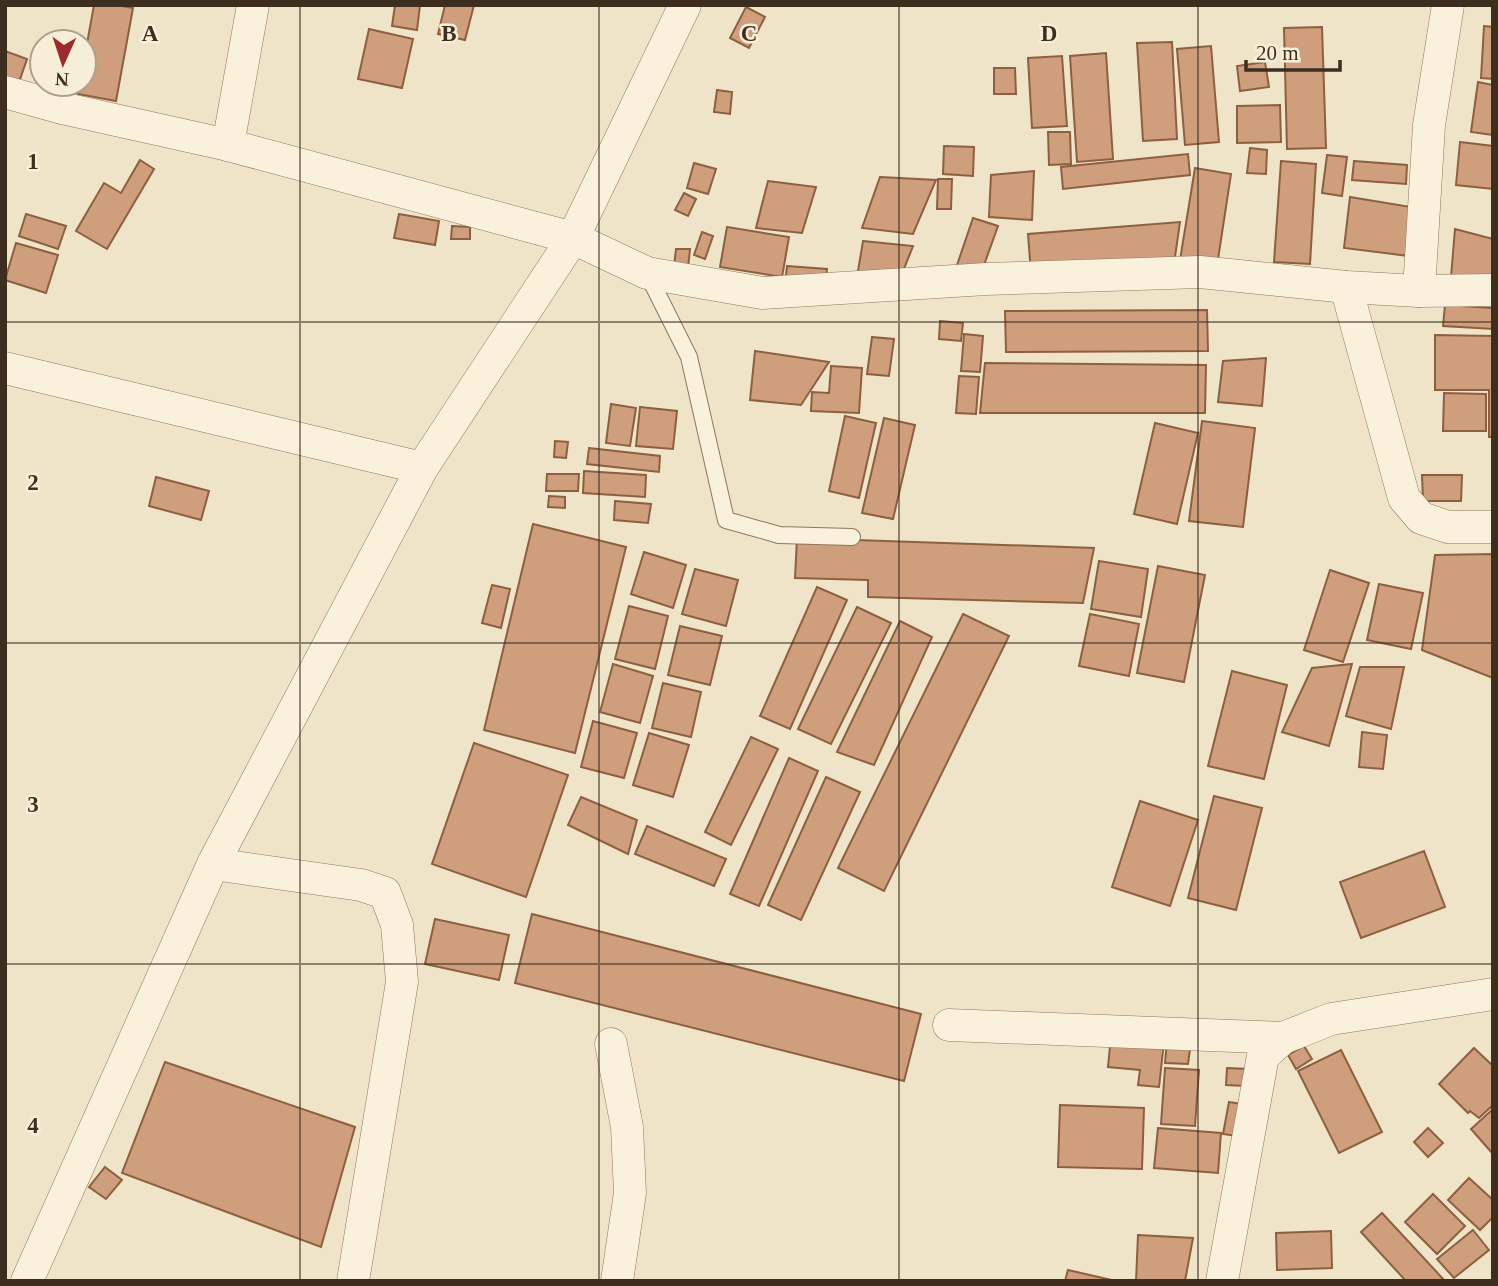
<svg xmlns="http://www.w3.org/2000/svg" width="1498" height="1286" font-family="'Times New Roman',serif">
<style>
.building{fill:#cf9f7d;stroke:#8d5f41;stroke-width:2}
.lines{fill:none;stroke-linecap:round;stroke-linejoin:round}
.lane-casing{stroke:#8d765c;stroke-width:18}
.street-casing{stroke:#8d765c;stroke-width:33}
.lane{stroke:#faf1dc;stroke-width:16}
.street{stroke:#faf1dc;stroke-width:32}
.grid{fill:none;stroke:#3d2e20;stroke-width:2;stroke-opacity:0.55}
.grid-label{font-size:23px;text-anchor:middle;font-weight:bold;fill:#3d2e20;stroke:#f7eed8;stroke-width:5;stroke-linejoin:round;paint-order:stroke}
</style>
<rect width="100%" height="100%" fill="#f0e4c8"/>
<g class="building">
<path d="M94,5h23l16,3 -17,93 -38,-7 2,-10h4v-24z"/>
<path d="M395,5h25l-3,25 -25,-4z"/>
<path d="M445,5h29l-9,35 -27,-6z"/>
<path d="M746,7l19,10 -16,31 -19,-10z"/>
<path d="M1484,26l9,1v52l-12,-1z"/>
<path d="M1322,27l4,121 -39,1 -3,-121z"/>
<path d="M369,29l44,10 -11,49 -44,-9z"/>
<path d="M1172,42l5,97 -34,2 -6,-98z"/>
<path d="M1211,46l8,96 -34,3 -8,-96z"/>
<path d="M5,51l22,8 -10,29 -12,-5z"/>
<path d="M1106,53l7,106 -36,3 -7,-106z"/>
<path d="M1062,56l5,70 -35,2 -4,-70z"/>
<path d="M1265,62l4,25 -29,4 -3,-25z"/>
<path d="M994,68h21l1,26h-22z"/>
<path d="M1478,82l15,3v50l-22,-3z"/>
<path d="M717,90l15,2 -2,22 -16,-2z"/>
<path d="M1280,105l1,37 -44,1v-37z"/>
<path d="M1048,132h22l1,32 -22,1z"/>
<path d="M1460,142l33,4v43l-37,-4z"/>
<path d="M944,146l30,1 -1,29 -30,-2z"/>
<path d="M1250,148l17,2 -1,24 -19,-1z"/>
<path d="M1188,154l2,21 -127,14 -2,-22z"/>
<path d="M1327,155l20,2 -5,39 -20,-3z"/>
<path d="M140,160l14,9 -47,80 -31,-18 28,-48 17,10z"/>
<path d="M1281,161l35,3 -6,100 -36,-2z"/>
<path d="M1354,161l53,4 -1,19 -54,-4z"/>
<path d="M694,163l22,6 -8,25 -21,-6z"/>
<path d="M1195,168l36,6 -14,92 -37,-6z"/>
<path d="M1034,171l-2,49 -43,-3 2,-42z"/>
<path d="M880,177l56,3 -23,54 -51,-6z"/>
<path d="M938,179h14l-1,30h-14z"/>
<path d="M768,181l48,6 -14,46 -46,-5z"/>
<path d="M684,193l12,6 -8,17 -13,-6z"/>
<path d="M1350,197l61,10 -2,49 -65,-8z"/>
<path d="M26,214l40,12 -8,23 -39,-13z"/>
<path d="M399,214l40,7 -4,24 -41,-7z"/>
<path d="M973,218l25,8 -19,53 -24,-8z"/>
<path d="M1180,222l-6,42 -143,9 -3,-39z"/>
<path d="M452,226l18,1v12h-19z"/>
<path d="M727,227l62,10 -7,40 -62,-10z"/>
<path d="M1455,229l38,10v41l-42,-3z"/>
<path d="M702,232l11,4 -8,23 -11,-4z"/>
<path d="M863,241l50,5 -13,33 -43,-2z"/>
<path d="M16,243l42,12 -12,38 -41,-13z"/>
<path d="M676,249h14l-2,19 -14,-1z"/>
<path d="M787,266l40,3 -2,19 -40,-3z"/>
<path d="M1445,305l48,3v21l-50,-3z"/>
<path d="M1207,310l1,41 -202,1 -1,-41z"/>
<path d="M940,321l23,2 -2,18 -22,-2z"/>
<path d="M964,334l19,2 -3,36 -19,-1z"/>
<path d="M1435,335l58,1v101h-4v-47h-54z"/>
<path d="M872,337l22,2 -5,37 -22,-2z"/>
<path d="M755,351l74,11 -28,43 -51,-5z"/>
<path d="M1266,358l-4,48 -44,-4 5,-41z"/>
<path d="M985,363l221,2 -1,48h-225z"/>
<path d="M831,366l31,2 -3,45 -48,-2 1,-19 17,1z"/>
<path d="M959,376l20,1 -3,37 -20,-1z"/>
<path d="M1444,393l42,1v37h-43z"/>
<path d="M611,404l25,4 -6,38 -24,-3z"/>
<path d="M640,407l37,4 -4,38 -37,-3z"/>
<path d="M845,416l31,7 -17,75 -30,-7z"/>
<path d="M884,418l31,7 -22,94 -31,-6z"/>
<path d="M1202,421l53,7 -12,99 -54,-6z"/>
<path d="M1155,423l43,10 -21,91 -43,-10z"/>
<path d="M555,441l13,1 -2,16 -12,-1z"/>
<path d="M589,448l71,8 -1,16 -72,-8z"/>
<path d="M584,471l62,4 -1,22 -62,-4z"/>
<path d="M547,474h32l-1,17h-32z"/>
<path d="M1422,475h40l-1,26h-38z"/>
<path d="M156,477l53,14 -8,29 -52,-14z"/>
<path d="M549,496l16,1v11l-17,-1z"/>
<path d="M615,501l36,3 -3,19 -34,-3z"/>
<path d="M533,524l93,23 -51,206 -91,-23z"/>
<path d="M797,538l297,10 -11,55 -215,-6v-17l-73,-2z"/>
<path d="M644,552l42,13 -13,43 -42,-14z"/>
<path d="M1493,554v124l-71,-28 13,-95z"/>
<path d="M1099,561l49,8 -7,48 -50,-8z"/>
<path d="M1158,566l47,9 -21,107 -47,-9z"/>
<path d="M695,569l43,11 -12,46 -44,-12z"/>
<path d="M1330,570l39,13 -26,79 -39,-12z"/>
<path d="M1379,584l44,9 -12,56 -44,-9z"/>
<path d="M492,585l18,4 -9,39 -19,-5z"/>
<path d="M817,587l30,13 -57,129 -30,-13z"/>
<path d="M629,606l39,10 -13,53 -40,-10z"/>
<path d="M857,607l34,16 -60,121 -33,-15z"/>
<path d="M963,614l46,22 -125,255 -46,-23z"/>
<path d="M1090,614l49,10 -10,52 -50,-10z"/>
<path d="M900,621l32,16 -58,128 -37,-13z"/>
<path d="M680,626l42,10 -12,49 -42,-10z"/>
<path d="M613,664l40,12 -13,47 -40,-11z"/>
<path d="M1352,664l-23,82 -47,-14 30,-64z"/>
<path d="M1360,667h44l-13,62 -45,-13z"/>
<path d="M1232,671l55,14 -23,94 -56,-13z"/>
<path d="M663,683l38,9 -10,45 -39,-9z"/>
<path d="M593,721l44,12 -13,45 -43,-11z"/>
<path d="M1362,732l25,3 -4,34 -24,-2z"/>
<path d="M649,733l40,12 -16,52 -40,-12z"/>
<path d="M751,737l27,12 -47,96 -26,-13z"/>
<path d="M474,743l94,32 -42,122 -94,-33z"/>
<path d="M789,758l29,13 -59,135 -29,-12z"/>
<path d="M826,777l34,15 -59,128 -33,-15z"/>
<path d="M1214,796l48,12 -26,102 -48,-12z"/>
<path d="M581,797l56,23 -9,34 -60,-29z"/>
<path d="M1140,801l58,19 -28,86 -58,-19z"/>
<path d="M647,826l79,33 -12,27 -79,-32z"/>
<path d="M1424,851l21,56 -84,31 -21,-56z"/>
<path d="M532,914l389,100 -17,67 -389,-98z"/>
<path d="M435,919l74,16 -10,45 -74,-16z"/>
<path d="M1111,1036l53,6 -5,45 -21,-2 2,-15 -32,-3z"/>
<path d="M1167,1040l24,2 -3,22 -23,-1z"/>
<path d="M1304,1046l8,13 -16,10 -8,-14z"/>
<path d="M1474,1048l19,18v39l-14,13 -9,-7 -2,2 -29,-29z"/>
<path d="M1341,1050l41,82 -43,21 -41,-82z"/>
<path d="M165,1062l190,65 -34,120 -199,-74z"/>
<path d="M1165,1068l34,2 -4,56 -34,-2z"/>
<path d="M1227,1068l21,1 -2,17 -20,-1z"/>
<path d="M1229,1102l20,3 -5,32 -21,-3z"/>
<path d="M1060,1105l84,3 -2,61 -84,-2z"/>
<path d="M1493,1109v45l-22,-25z"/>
<path d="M1158,1128l63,5 -3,40 -64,-5z"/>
<path d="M1428,1128l15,15 -15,14 -14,-15z"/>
<path d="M105,1167l17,13 -16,19 -17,-12z"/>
<path d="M1469,1178l24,22v17l-13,13 -32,-30z"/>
<path d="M1433,1194l32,32 -28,28 -32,-32z"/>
<path d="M1382,1213l63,68h-39l-45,-49z"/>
<path d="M1473,1230l16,20 -35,28 -17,-19z"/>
<path d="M1331,1231l1,37 -55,2 -1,-37z"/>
<path d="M1138,1235l55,3 -8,43h-49z"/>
<path d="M1068,1270l48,11h-51z"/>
</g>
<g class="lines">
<defs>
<path id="lane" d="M647,273l42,84 37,163 53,15 73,2"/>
<g id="street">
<path d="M5,92l61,17 162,36 345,93 74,35 115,20 224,-14 214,-7 146,15 73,4 74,-1"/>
<path d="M228,145l25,-140"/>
<path d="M1346,287l58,211 17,20 27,9h45"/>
<path d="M1419,291l10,-166 19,-120"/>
<path d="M5,368l417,100"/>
<path d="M213,864l148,21 24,8 12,32 5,57 -49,299"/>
<path d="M949,1025l334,13"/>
<path d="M611,1044l16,83 3,66 -13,88"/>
<path d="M27,1281l186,-417 209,-396 151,-230 112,-233"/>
<path d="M1222,1281l41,-225 20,-18 48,-19 162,-25"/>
</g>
</defs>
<use href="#lane" class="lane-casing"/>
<use href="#street" class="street-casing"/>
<use href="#lane" class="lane"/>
<use href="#street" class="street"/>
</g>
<path class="grid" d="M300,5v1276M599,5v1276M899,5v1276M1198,5v1276M5,322h1488M5,643h1488M5,964h1488"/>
<g class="grid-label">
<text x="150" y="41">A</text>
<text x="449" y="41">B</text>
<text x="749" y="41">C</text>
<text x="1049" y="41">D</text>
<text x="33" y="169">1</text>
<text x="33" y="490">2</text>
<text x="33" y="812">3</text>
<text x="33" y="1133">4</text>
</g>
<rect width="1498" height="1286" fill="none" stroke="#3d2e20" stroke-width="14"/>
<g transform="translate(63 63) rotate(183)"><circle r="33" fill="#f7eed8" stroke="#ada18e" stroke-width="2"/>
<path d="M0-5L12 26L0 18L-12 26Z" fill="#9e2a2b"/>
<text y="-10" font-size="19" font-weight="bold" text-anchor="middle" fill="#3d2e20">N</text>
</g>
<path d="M1246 60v10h94v-10" fill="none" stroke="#3d2e20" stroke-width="3.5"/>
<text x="1256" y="60" font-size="21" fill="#3d2e20" stroke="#f7eed8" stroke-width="5" paint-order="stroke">20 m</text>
</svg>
